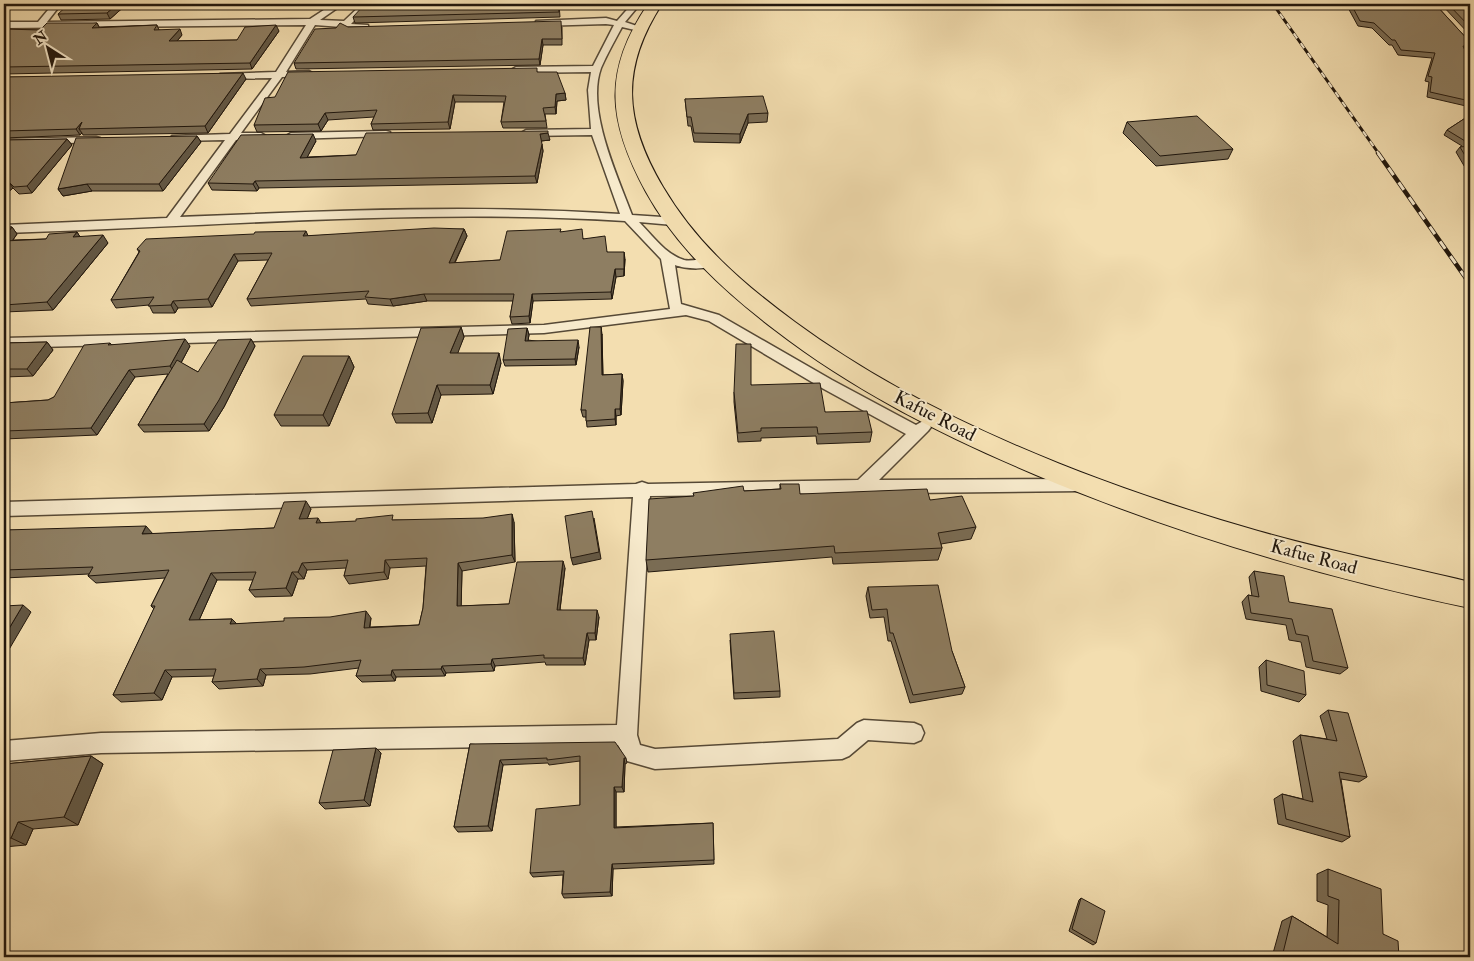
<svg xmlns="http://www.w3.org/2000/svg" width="1474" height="961" font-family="'IM FELL Double Pica',serif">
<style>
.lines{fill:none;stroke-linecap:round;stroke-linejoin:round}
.street-casing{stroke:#564936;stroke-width:3}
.highway-casing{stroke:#21170d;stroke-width:2}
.street{fill:#f7eacc;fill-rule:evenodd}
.highway{fill:#f3deb0;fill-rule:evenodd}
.rail-far1-casing{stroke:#21170d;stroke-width:3}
.rail-casing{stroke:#21170d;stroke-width:4.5}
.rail-far1{stroke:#f7eacc;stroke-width:2;stroke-dasharray:6;stroke-linecap:butt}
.rail{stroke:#f7eacc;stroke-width:3;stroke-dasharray:9;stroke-linecap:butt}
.wall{fill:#7a6c54;stroke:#21170d;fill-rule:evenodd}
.shaded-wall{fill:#635845;stroke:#21170d}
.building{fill:#8e7e62;stroke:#21170d;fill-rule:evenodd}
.labels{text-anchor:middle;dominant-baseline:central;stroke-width:4;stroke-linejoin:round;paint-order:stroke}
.street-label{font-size:19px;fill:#21170d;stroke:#f7eacc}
</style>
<rect width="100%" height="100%" fill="#f3deb0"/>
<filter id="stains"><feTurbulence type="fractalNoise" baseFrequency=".004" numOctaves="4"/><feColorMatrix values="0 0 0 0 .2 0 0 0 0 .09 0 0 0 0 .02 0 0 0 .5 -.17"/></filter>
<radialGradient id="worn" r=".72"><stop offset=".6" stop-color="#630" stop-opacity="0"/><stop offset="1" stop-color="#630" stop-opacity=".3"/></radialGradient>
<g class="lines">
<defs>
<g id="street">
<path d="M53,4h8l-14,18 263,-3 23,-15h10l-23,16 24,1 18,-17h8l-19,20 17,1v4l-53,-4 -29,47 23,-1 5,3 -2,2 -30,1 -41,56h20l5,3 -1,2 -29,2 -56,77c146,-6 293,-13 440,-3l-28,-79 -66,1 -5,-3 5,-3 65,-1 -3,-39 3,-18 -75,1 -5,-3 5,-3 77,-1 21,-41 -8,-1 -67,2 -3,-1v-4l70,-3 11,3 15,-17h8l-15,18 18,6 -4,3 -17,-4c-7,13 -15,27 -21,41 -15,41 16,107 31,147l45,3 2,3 -6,4 -34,-3c14,14 26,32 45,38 11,3 26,-7 34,2 -8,9 -33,7 -43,3l6,39 38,11 113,65 84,45 7,-4 5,2 3,4 -3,4 -49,49 202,-1 6,2 2,4 -2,4 -6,2 -431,5 -13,239 3,10 15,4 183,-10 19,-16 7,-3 50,3 7,3 3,7 -3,7 -7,3 -46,-3 -19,16 -7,3 -187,10 -28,-8 -9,-16 -517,8 -97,8v-20l97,-8 516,-8 16,-228 -629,19v-14l632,-18 6,-2 6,2 210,-4 48,-46 -84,-46 -113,-67 -23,-6 -142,18 -540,15v-10l540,-13 126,-16 -9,-50 -36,-38c-208,-13 -414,6 -621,12v-8l163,-7 58,-78 -49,1 -5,-3 1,-2 58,-2 42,-56 -49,1 -3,-1v-4l56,-2 30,-47 -302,3v-6h34z"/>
<path d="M386,131l4,1v4l-99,3 -5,-3 5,-3z"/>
<path d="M96,137l4,1v4l-96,3v-6z"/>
</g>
<path id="highway" d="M648,4h14c-42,65 -38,117 1,183 33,56 79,96 132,135 132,97 306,164 463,209 70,20 141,34 212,51v26c-148,-31 -294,-74 -434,-133 -92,-39 -182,-84 -261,-145 -51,-39 -98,-82 -129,-138 -38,-70 -44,-120 2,-188z"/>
</defs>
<use href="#street" class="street-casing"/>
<use href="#highway" class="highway-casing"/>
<use href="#street" class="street"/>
<use href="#highway" class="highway"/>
<defs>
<path id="rail-far1" d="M1273,4l106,150"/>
<path id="rail" d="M1378,153l92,131"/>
</defs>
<use href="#rail-far1" class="rail-far1-casing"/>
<use href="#rail" class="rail-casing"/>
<use href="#rail-far1" class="rail-far1"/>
<use href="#rail" class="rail"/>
</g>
<g class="wall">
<path d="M127,4l-17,15 -49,1 -3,-6z"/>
<path d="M380,4h179l1,13 -205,6 -2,-6 26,-11z"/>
<path d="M1346,4h89l34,37 1,1v9h-5l5,50 -4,5 -39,-9 2,-15 -4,-1 7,-23 -34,-3 -6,-10h-3l-17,-17 -14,-2z"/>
<path d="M1441,4h29v31z"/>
<path d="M97,23l2,4 58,-2 2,5 23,5 -5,6 60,-1 42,-9 -27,38 -248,5v-45l36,1z"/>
<path d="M348,27h214v18h-19l-3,20 -244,4 -2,-6z"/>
<path d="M538,72l27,21 1,7 -9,1 -1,13h-11l2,14h-44l-2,-6 3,-20h-49l-5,27 -77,1 -2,-6 3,-7 -46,3 -7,11 -64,1 -3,-7z"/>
<path d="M4,77l242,2 -38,54 -125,2 -1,-2 -2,2 -76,3z"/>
<path d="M685,99l83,14 -1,9 -19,1 -8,20 -46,-1 -3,-16h-3z"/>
<path d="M1470,115v61l-14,-24 4,-5 2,-1 -18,-11 3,-5z"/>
<path d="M1127,122l106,27 -5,10 -72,7 -33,-33z"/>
<path d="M197,136l4,6 -38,49h-71l-29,5 -5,-7z"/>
<path d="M67,139l5,6 -40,48 -13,1 -6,-6 -6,5h-3v-53z"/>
<path d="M550,140l-9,1 2,10 -6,32 -278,5 -2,3 -45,-1 -4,-7 108,-42 -9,16 49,-2z"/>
<path d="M4,227h8l5,7 -4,6 33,-1 31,-7 3,5 28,6 -55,67 -49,2z"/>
<path d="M464,229l3,7 -12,27 45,-3 61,-28 23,7 23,13 18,7 -1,17 -8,1 -4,22 -79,2 -3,22 -18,1 -2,-7 3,-16h-86l-34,5 -25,-2 -2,-5 -115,7 -4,-7 21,-39 -30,1 -26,46 -34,1 -3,5h-22l-4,-8 -33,3 -5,-8 28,-48 -2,-3 171,-13z"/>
<path d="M461,327l3,10 -7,16 44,10 -8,31 -52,1 -9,28h-36l-4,-9z"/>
<path d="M527,328l2,7 -1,5 51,7 -3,18 -71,1 -2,-6z"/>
<path d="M602,334l1,41 19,-1 1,7 -2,34 -5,1v9l-29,2 -1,-10h-3l-2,-7z"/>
<path d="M251,339l4,7 -31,61 -15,24 -65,1 -6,-7 30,-51 -33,3 -38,58 -93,4v-36l44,-3 6,-3 56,-54 2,2 78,1 -9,17 17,9z"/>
<path d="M47,342l6,8 -20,26 -29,1v-34z"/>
<path d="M349,356l5,11 -25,59h-48l-7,-11z"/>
<path d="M751,385l74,27 47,20 -2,10 -53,2 -1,-8 -55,2v3l-23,1 -4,-40v-10z"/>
<path d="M780,484l20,10 130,6 46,27 -5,12 -30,5 1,4 -4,12 -105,4 -1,-7 -184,15 -2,-12 48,-64 50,-5 36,-2z"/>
<path d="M311,509l-4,10 14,4 75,-3 118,2 1,40 -53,9 -1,35 48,-2 56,-36 -5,42 39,7 -3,23h-7l-4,25h-39l-1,-3 -50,4 -1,5 -48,2 -1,3 -49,1 -1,4 -33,1 -6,-6 3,-8 -49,6 -44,1 -3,11 -44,3 -7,-7 2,-6 -42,1 -10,23 -41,2 -8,-7 41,-86 -3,-3 14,-28 -69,5 -8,-7 1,-2 -85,4v-48l149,4 121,-6zM426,566l-3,42 -4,17 -49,2 1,-9 -135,6 -4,-5 -33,1 18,-40h36l-4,10 6,7 37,-1 6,-17h6l3,-9 39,-2 -2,8 5,8 39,-5 2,-11z"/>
<path d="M1254,571l35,31 59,66 -8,6 -34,-7 -5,-25 -12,-2 -3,-15 -40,-6 -4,-17 6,-7 4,1 -3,-19z"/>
<path d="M868,587l84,64 13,36 -3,7 -52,9 -19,-62h-3l-4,-24 -14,1 -4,-22z"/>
<path d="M730,640l50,51v6l-46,2z"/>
<path d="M1266,660l40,35 -7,7 -38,-11 -2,-24z"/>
<path d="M1328,710l39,67 -8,5 -18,-3 9,58 -8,5 -64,-18 -4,-25 8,-5 21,5 -10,-58 7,-6 27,4 -7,-23z"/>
<path d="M470,744l156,14 1,5 -2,1 -1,28h-8v35l97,-4 1,41 -101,5 -1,27 -48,2 -2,-4 1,-19 -30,2 -3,-4 50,-68v-44l-31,4 -1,-2 -45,2 -11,66 -34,1 -4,-5z"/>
<path d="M376,748l5,5 -11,53 -45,3 -6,-6z"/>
<path d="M91,756l12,8 -25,61 -45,4 -7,16 -22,2v-83z"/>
<path d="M1328,869l55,65 16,23h-127l10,-36 10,-5 35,21 1,-32 -11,-4v-27z"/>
<path d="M1081,898l15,45 -3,2 -24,-14 10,-31z"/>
</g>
<g class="shaded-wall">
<path d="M117,4h10l-17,15 -3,-6z"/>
<path d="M97,23l3,6 -8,-1z"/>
<path d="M276,25l3,6 -27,38 -2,-6z"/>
<path d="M180,29l2,6 -10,12 -3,-6z"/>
<path d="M542,39l1,6 -3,20 -1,-6z"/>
<path d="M243,73l3,6 -38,54 -3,-7z"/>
<path d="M565,93l1,7 -9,1 -1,13 -1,-7 1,-13z"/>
<path d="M453,95l2,7 -5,27 -2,-7z"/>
<path d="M325,113l3,7 -7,11 -3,-7z"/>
<path d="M748,114v9l-8,20v-9z"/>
<path d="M82,122l-3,7 3,4 -2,2 -4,-6z"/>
<path d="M548,133l2,7 -9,1 -1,-7z"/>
<path d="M313,134l3,7 -13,24 -3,-7z"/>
<path d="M197,136l4,6 -38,49 -4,-7z"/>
<path d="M67,139l5,6 -40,48 -5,-7z"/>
<path d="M542,144l1,7 -6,32 -2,-7z"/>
<path d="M8,181l5,7 -6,5 -3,-5v-3z"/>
<path d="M255,181l4,7 -2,3 -4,-7z"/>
<path d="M87,184l5,7 -29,5 -5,-7z"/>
<path d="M12,227l5,7 -10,14 -3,-4v-7z"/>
<path d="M464,229l3,7 -16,34 -2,-7z"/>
<path d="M306,231l3,7 -6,-2z"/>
<path d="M77,232l5,8 -9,-3z"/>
<path d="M103,235l5,8 -55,67 -6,-8z"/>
<path d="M624,252l1,7 -1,17z"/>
<path d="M234,254l4,7 -26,46 -4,-8z"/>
<path d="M615,269l1,8 -4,22 -1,-7z"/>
<path d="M424,294l3,7 -34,5 -3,-7z"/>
<path d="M532,294l1,7 -3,22 -1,-7z"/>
<path d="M173,301l5,7 -3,5 -4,-8z"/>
<path d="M461,327l3,10 -10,26 -4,-10z"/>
<path d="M601,327l1,7 1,48 -1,-7z"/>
<path d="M527,328l2,7 -2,12 -2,-6z"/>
<path d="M185,339l5,7 -15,28 -5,-8z"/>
<path d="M251,339l4,7 -31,61 -15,24 -5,-7z"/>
<path d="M578,340l1,7 -3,18 -1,-6z"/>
<path d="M47,342l6,8 -20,26 -6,-7z"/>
<path d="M499,353l2,10 -8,31 -3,-9z"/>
<path d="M349,356l5,11 -25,59 -6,-11z"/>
<path d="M129,370l6,7 -38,58 -6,-7z"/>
<path d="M622,374l1,7 -2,34 -1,-6z"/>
<path d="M437,385l4,10 -9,28 -4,-10z"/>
<path d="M615,409l1,7v9l-1,-6z"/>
<path d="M306,501l5,8 -7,18 -5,-8z"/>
<path d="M512,514l2,8 1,40 -3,-7z"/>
<path d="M318,518l5,8 -7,-3z"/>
<path d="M594,518l7,41 -28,6 -2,-7z"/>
<path d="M146,526l7,8h-11z"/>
<path d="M385,560l5,8 -2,11 -4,-7z"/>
<path d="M563,561l2,7 -6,49 -2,-7z"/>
<path d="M302,563l5,7 -3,9 -6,-7z"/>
<path d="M458,563l4,8 -1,42 -4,-7z"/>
<path d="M292,572l6,7 -6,17 -6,-8z"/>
<path d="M211,573l6,7 -21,47 -7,-7z"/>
<path d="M23,605l8,7 -27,46v-21z"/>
<path d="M597,610l2,7 -3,23 -1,-7z"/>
<path d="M366,611l5,7 -3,17 -4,-7z"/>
<path d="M232,619l7,7 -9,-2z"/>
<path d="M587,633l2,7 -4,25 -2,-7z"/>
<path d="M492,659l3,7 -1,5 -3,-7z"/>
<path d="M442,666l4,7 -1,3 -4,-7z"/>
<path d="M260,669l6,6 -3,11 -6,-7z"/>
<path d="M165,670l7,7 -10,23 -8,-7z"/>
<path d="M392,670l4,7 -1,4 -4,-6z"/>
<path d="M376,748l5,5 -11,53 -6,-6z"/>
<path d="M91,756l12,8 -25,61 -14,-8z"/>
<path d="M624,758l1,6 -1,28 -2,-5z"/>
<path d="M500,760l3,5 -11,66 -4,-5z"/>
<path d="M614,787l2,5v40l-2,-4z"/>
<path d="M18,822l15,7 -7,16 -15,-7z"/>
<path d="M612,864l1,5 -1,27 -2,-4z"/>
</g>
<g class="building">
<path d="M69,4h48l-10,9 -49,1z"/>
<path d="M380,4h178l1,8 -206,5 11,-12 15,1z"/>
<path d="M1351,4h84l34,37 1,1v4h-7l7,16v39l-40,-9 2,-15 -4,-1 7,-23 -34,-3 -6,-10h-3l-18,-17 -14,-2z"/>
<path d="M1448,4h22v23z"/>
<path d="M561,21l1,18h-20l-3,20 -245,4 21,-34 21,-1 4,-5 8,4z"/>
<path d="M47,23h50l-5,5 65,-3 -3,5 26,-1 -11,12 68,-1 8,-13 31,-2 -26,38 -246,4v-38l36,1z"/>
<path d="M537,68v4h20l8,21 -9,1 -1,13 -12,1 3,13 -45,1 5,-26 -53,-1 -5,27 -77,2 6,-14 -52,3 -7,11 -64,1 11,-27 10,-1 13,-25z"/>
<path d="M243,73l-38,53 -126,3 3,-7 -6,7 -72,2v-54z"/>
<path d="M763,96l5,17 -20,1 -8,20 -46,-1 -3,-16h-4l-2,-18z"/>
<path d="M1470,115v29l-23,-14z"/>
<path d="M1197,116l36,33 -73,7 -33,-34z"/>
<path d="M548,131v2l-8,1 2,10 -7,32 -280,5 -2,3 -45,-1 33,-48 72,-1 -13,24 56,-3 10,-22z"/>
<path d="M197,136l-38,48h-72l-29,5 18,-51z"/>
<path d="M67,139l-40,47 -13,1 -6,-6 -4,4v-45z"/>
<path d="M1470,146v18l-10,-17z"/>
<path d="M4,227h8l-8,10z"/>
<path d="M434,228l30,1 -15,34 51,-3 7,-29 54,-2 -1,3 22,-3 1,10 22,-3 2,16h17v17h-9l-4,23 -79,2 -3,22 -19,1 4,-23h-90l-34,5 -25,-2 4,-6 -122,8 25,-46 -38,1 -26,45 -35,2 -2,4 -23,1 6,-9 -43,3 29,-49 -3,-2 9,-10 108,-5 1,-2 51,-1 -3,5z"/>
<path d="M77,232l-4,5 30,-2 -56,67 -43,3v-64l42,-2 3,-5z"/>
<path d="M461,327l-11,26h49l-9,32h-53l-9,28 -36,1 29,-86z"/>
<path d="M590,327h11l1,48 20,-1 -2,35h-5v10l-29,2v-11h-5z"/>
<path d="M527,328l-2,13 53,-1 -3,19 -72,1 5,-31z"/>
<path d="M185,339l-15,27 -41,4 -38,58 -87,3v-28l44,-3 6,-3 30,-52 26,-2 -2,2z"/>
<path d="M251,339l-32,61 -15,24 -66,1 39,-65 21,12 20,-32z"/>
<path d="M47,342l-20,27h-23v-26z"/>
<path d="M736,344h15v41l69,-2 5,29 42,-1 5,21 -54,2 -1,-7 -56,1v3l-23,2 -4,-41z"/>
<path d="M303,356h46l-26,59h-49z"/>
<path d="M780,484h19l1,10 127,-5 3,11 32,-4 14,31 -38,6 4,15 -107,5 -1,-7 -188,14 3,-61 45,-3 -1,-3 50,-7 1,5 37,-2z"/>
<path d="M306,501l-7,18 19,-1 -2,5 40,-2v-2l37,-4 -1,5 91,-2 29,-4v41l-54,8 -1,43 52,-2 8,-42 46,-1 -6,49h40l-2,23h-8l-4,25h-39v-3l-52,4 -1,5 -49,2 -1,3 -49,1 -1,5 -35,1 5,-16 -57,7 -44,2 -3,10 -45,3 4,-13 -51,1 -11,23 -41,2 42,-89h-4l18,-36 -81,6 5,-9 -89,3v-40l142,-4 -4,8 132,-6 10,-26zM427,558l-4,50 -4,17 -55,3 2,-17 -36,6 -46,1v3l-54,3 2,-5 -43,1 22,-47 45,-1 -7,18 37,-2 6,-16h6l4,-9 46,-3 -4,16 40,-4 1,-12z"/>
<path d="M592,511l7,41 -28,6 -6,-42z"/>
<path d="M1254,571l30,5 5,26 43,7 16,59 -35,-7 -5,-25 -12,-2 -4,-15 -41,-6 -3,-18 11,2z"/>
<path d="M938,585l14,66 13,36 -52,8 -20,-62h-3l-3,-24 -15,1 -4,-23z"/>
<path d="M23,605l-19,32v-31z"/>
<path d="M774,631l6,60 -46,2 -4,-59z"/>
<path d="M1266,660l38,11 2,24 -39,-10z"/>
<path d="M1328,710l20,3 19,64 -28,-5 11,65 -64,-18 -4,-25 31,8 -13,-67 37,6z"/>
<path d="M615,742l11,16h-2l-2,29h-8v41l99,-5 1,37 -102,4 -2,28 -48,2 2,-23 -34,2 6,-64 44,-4v-49l-33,4v-2l-47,2 -12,66 -34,1 16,-83z"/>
<path d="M376,748l-12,52 -45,3 14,-53z"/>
<path d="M91,756l-27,61 -46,5 -7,16 -7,1v-75z"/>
<path d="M1328,869l53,20 2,45 15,7 1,16h-117l10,-41 46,28 1,-44 -11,-4z"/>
<path d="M1081,898l24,13 -9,32 -24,-14z"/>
</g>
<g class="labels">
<g class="street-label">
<text transform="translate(935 416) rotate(27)">Kafue Road</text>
<text transform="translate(1314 557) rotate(15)">Kafue Road</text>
</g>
</g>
<rect width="1474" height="961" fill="none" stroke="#f3deb0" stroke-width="20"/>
<rect x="5" y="5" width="1464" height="951" fill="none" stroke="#21170d" stroke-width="2.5"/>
<rect x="10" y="10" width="1454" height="941" fill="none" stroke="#21170d"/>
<g transform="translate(48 48) rotate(324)" stroke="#f7eacc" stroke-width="4" paint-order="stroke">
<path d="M0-4L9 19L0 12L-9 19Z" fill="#21170d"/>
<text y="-8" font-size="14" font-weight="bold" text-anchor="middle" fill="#21170d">N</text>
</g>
<rect width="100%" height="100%" filter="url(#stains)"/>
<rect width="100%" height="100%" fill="url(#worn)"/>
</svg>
